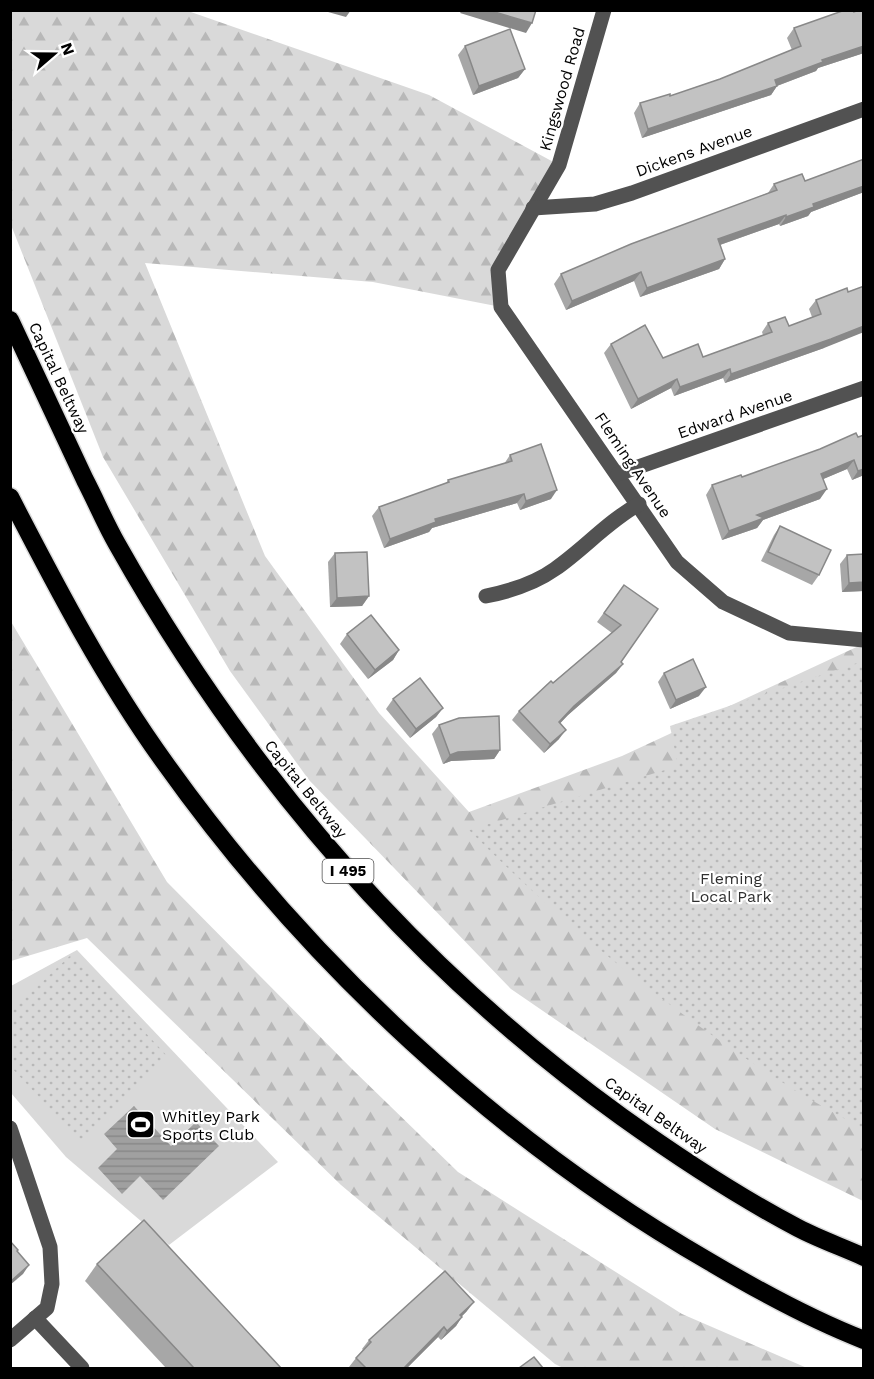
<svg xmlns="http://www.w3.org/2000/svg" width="874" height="1379" font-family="'Work Sans',sans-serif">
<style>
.green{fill:#d9d9d9}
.forest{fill:url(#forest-firs)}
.park{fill:url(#park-dots)}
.water{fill:url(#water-rules)}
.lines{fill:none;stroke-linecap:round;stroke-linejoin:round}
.highway-casing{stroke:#dbdbdb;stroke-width:21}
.minor{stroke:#525252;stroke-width:15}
.highway{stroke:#000;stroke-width:18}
.wall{fill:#a7a7a7}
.shaded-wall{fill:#888}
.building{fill:#c2c2c2;stroke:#888;stroke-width:1.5}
.labels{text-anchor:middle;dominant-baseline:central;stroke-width:4.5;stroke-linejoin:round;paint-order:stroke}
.shield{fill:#fff;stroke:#4c4c4c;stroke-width:1.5}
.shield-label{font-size:15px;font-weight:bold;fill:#000}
.street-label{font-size:16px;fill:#000;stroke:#fff}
.park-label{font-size:16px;fill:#303030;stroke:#fff}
.poi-label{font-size:16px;fill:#000;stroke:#fff;text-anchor:start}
</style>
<defs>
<pattern id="forest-firs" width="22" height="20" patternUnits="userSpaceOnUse" patternTransform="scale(1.5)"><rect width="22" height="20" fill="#d9d9d9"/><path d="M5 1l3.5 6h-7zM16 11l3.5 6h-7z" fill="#b8b8b8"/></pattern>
<pattern id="park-dots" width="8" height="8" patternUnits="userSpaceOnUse" patternTransform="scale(1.5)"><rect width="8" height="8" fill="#d9d9d9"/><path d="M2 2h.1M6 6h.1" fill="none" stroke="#b8b8b8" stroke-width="1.8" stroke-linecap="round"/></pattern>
<pattern id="water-rules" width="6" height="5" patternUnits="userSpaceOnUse" patternTransform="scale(1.5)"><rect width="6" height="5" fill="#a0a0a0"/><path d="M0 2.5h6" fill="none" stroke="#888"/></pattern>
</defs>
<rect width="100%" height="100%" fill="#fff"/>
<path class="green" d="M77,950l201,212 -109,83 -103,-88 -55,-64v-107z"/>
<g class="forest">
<path d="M11,11h177l241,84 130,70 -61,105 3,37 -128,-25 -228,-19 120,293 114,157 90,99 153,-56 241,-112v557l-148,-72 -204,-140 -202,-209 -79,-109 -127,-214 -92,-232z"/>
<path d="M10,620l157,262 186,188 105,102 224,142 125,54h-244l-8,-4 -214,-179 -254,-247 -76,23z"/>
</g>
<g class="park">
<path d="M863,661h1l-1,468c-26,-15 -53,-29 -78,-45 -115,-73 -221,-158 -316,-254l209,-64 -8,-40z"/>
<path d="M72,954l97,104 -89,83 -70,-75 1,-55z"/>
</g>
<path class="water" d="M134,1106l37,40 25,-24 23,24 -56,54 -23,-24 -18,18 -24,-26 19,-19 -13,-15z"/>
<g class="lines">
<defs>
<g id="highway">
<path d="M10,320c25,54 50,107 75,160 11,21 20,43 32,64 127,226 294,421 505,573 56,40 115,79 176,111 21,11 44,19 66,29"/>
<path d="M10,497c47,91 95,183 155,266 141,198 334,378 545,499 49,29 100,57 154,78"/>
</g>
</defs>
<use href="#highway" class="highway-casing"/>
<g class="minor">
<path d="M604,10l-45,155 -61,105 3,37 176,255 46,40 66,31 75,7"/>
<path d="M533,208l62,-4 37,-11 232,-84"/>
<path d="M618,474l246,-86"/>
<path d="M486,596c25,-5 48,-12 69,-27 29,-20 52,-47 84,-65"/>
<path d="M10,1128l40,119 2,37 -5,24 -37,32"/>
<path d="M35,1318l47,50"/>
</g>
<use href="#highway" class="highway"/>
</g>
<g class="wall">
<path d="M864,10v43l-46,15 -2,3 -39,15 -6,9 -129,43 -8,-25 6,-10 30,-7 50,-17 72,-29 -5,-12 7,-10z"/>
<path d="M465,46l60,23 -7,9 -45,17 -15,-40z"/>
<path d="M864,159v33l-53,20 -3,4 -28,10 -1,-2 -59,21 5,14 -6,10 -79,28 -6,-16 -68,29 -12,-26 7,-10 207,-81 6,-9 31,-3z"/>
<path d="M847,288l-23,60 -99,35 -2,-5 -49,18 -3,-8 -40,21 -27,-56 7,-9 52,14 40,-1 60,-22 -1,-3 6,-9 21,3 23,-9 -3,-8 7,-9z"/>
<path d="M864,435v40l-12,5 -5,-11 -24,10 -3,20 -57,21 -6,8 -35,12 -16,-45 6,-10 30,-8z"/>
<path d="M510,455l41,44 -31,11 -3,-7 -85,25 -3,4 -45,16 -12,-32 7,-9 67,-24 2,-3 56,-16z"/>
<path d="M780,526l39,49 -7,10 -51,-24 13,-26z"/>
<path d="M335,553l34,43 -7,10 -32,1 -2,-45z"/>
<path d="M864,554v37l-22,1 -2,-28 7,-9z"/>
<path d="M624,585l-3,77 2,2 -7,9 -48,42 -8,8 -1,16 -15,14 -32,-33 7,-9 93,-78 -15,-11z"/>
<path d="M347,634l52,16 -6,10 -25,19 -28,-35z"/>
<path d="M664,673l35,23 -29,13 -12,-27z"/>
<path d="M393,699l50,9 -7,9 -26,21 -24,-29z"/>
<path d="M439,725l61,25 -6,9 -43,2 -8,3 -11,-30z"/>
<path d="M97,1264l184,104h-115l-81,-87z"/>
<path d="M467,1311l-5,5 -6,10 -15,14 -3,-3 -31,31h-56l-2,-1 7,-9 7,-8 -1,-1 7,-9z"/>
</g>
<g class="shaded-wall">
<path d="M329,10h22l-5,7 -18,-5z"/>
<path d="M462,10h26l44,13 -6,10 -66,-20z"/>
<path d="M864,46v7l-46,15 -2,3 -42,16 3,-1 -6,9 -129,43 6,-9 127,-49 47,-20z"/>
<path d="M525,69l-7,9 -45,17 6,-9z"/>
<path d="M864,186v6l-53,20 -3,4 -28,10 6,-9 27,-13z"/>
<path d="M786,215l-7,9 -68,24 7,-9z"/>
<path d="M725,259l-6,10 -79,28 7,-9z"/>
<path d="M641,272l-7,9 -68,29 6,-9z"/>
<path d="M864,326v6l-40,16 -99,35 6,-9z"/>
<path d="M730,369l-7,9 -49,18 6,-9z"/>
<path d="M677,379l-6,9 -40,21 7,-10z"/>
<path d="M854,460l-7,9 -33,14 7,-9z"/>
<path d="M864,469v6l-12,5 6,-9z"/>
<path d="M827,489l-7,10 -57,21 -6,8 -35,12 7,-9 28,-16z"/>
<path d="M557,490l-6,9 -31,11 6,-9z"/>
<path d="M524,494l-7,9 -85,25 -3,4 -45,16 6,-9 45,-20z"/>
<path d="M864,582v9l-22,1 7,-9z"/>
<path d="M369,596l-7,10 -32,1 7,-9z"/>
<path d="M399,650l-6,10 -25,19 7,-9z"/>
<path d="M623,664l-7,9 -48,42 -16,17 7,-10 15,-16z"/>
<path d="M706,687l-7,9 -29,13 6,-9z"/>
<path d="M443,708l-7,9 -26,21 6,-9z"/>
<path d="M566,730l-7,9 -15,14 6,-9z"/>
<path d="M500,750l-6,9 -43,2 -8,3 7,-9 8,-3z"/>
<path d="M29,1265l-6,9 -13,11v-3z"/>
<path d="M474,1302l-7,9 -13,13 6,-9z"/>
<path d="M462,1317l-6,9 -15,14 6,-9z"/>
<path d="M444,1327l-6,10 -31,31h-3z"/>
</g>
<g class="building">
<path d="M488,10h48l-4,13z"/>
<path d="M845,10h9v2l5,-2h5v36l-42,14 1,2 -48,18 2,6 -129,43 -8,-26 30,-9v2l50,-17 81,-33 -7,-18z"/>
<path d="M510,29l15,40 -46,17 -14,-40z"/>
<path d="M864,159v27l-51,18 1,3 -28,10v-2l-68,24 7,20 -78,29 -6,-16 -69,29 -11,-27 70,-30 146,-54 -3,-6 28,-10 3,7z"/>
<path d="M864,286v40l-33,13 -100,35 -1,-5 -50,18 -3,-8 -39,20 -27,-55 34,-19 18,33 35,-14 5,13 69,-25 -4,-9 17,-6 4,9 32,-12 -5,-14 31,-12 1,4z"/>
<path d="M856,433l2,4 6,-2v34l-6,2 -4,-11 -33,14 6,15 -70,26 7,3 -35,13 -17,-46 29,-10 1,2 78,-28z"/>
<path d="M541,444l16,46 -31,11 -2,-7 -89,25 1,3 -46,17 -11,-32 70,-25 -1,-2 64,-19 -2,-6z"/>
<path d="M780,526l51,24 -12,25 -51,-23z"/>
<path d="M367,552l2,44 -32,2 -2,-45z"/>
<path d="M864,554v28l-15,1 -2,-28z"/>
<path d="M624,585l34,24 -37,53 2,2 -49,42 -15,16 7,8 -16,14 -31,-33 32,-30 2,2 68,-58 -17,-12z"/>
<path d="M371,615l28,35 -24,20 -28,-36z"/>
<path d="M693,659l13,28 -30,13 -12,-27z"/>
<path d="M420,678l23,30 -27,21 -23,-30z"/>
<path d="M499,716l1,34 -42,2 -8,3 -11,-30 20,-7z"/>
<path d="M144,1220l137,148h-87l-97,-104z"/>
<path d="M10,1241l8,9 -1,1 12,14 -19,17z"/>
<path d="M445,1271l29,31 -14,13 2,2 -15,14 -3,-4 -40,41h-38l-10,-10 15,-16 -2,-2z"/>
<path d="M534,1357l9,11h-24z"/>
</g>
<defs>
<symbol id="stadium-square" viewBox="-11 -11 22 22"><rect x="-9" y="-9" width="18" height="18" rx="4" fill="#000" stroke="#fff"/><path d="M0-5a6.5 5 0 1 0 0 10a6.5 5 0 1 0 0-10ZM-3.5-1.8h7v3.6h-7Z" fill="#fff"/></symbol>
</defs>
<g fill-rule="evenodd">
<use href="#stadium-square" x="124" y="1108" width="33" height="33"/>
</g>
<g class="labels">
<rect class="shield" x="322.5" y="859" width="51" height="24" rx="4.5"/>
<g class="shield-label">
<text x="348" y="871">I 495</text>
</g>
<g class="street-label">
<text transform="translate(562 89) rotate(-74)">Kingswood Road</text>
<text transform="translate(694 151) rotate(-20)">Dickens Avenue</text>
<text transform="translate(59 378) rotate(65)">Capital Beltway</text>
<text transform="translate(735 414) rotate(-19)">Edward Avenue</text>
<text transform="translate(633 465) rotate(56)">Fleming Avenue</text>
<text transform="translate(306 789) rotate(51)">Capital Beltway</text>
<text transform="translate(656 1115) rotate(35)">Capital Beltway</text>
</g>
<g class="park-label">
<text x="731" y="878">Fleming<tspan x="731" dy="18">Local Park</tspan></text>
</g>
<g class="poi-label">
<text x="162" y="1116">Whitley Park<tspan x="162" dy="18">Sports Club</tspan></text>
</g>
</g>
<rect width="874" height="1379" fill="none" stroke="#000000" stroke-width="24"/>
<g transform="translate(54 54) rotate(70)" stroke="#ffffff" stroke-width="4.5" paint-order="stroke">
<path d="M0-4.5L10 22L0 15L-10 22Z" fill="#000000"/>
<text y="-9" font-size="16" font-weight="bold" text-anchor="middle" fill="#000000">N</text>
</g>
</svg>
